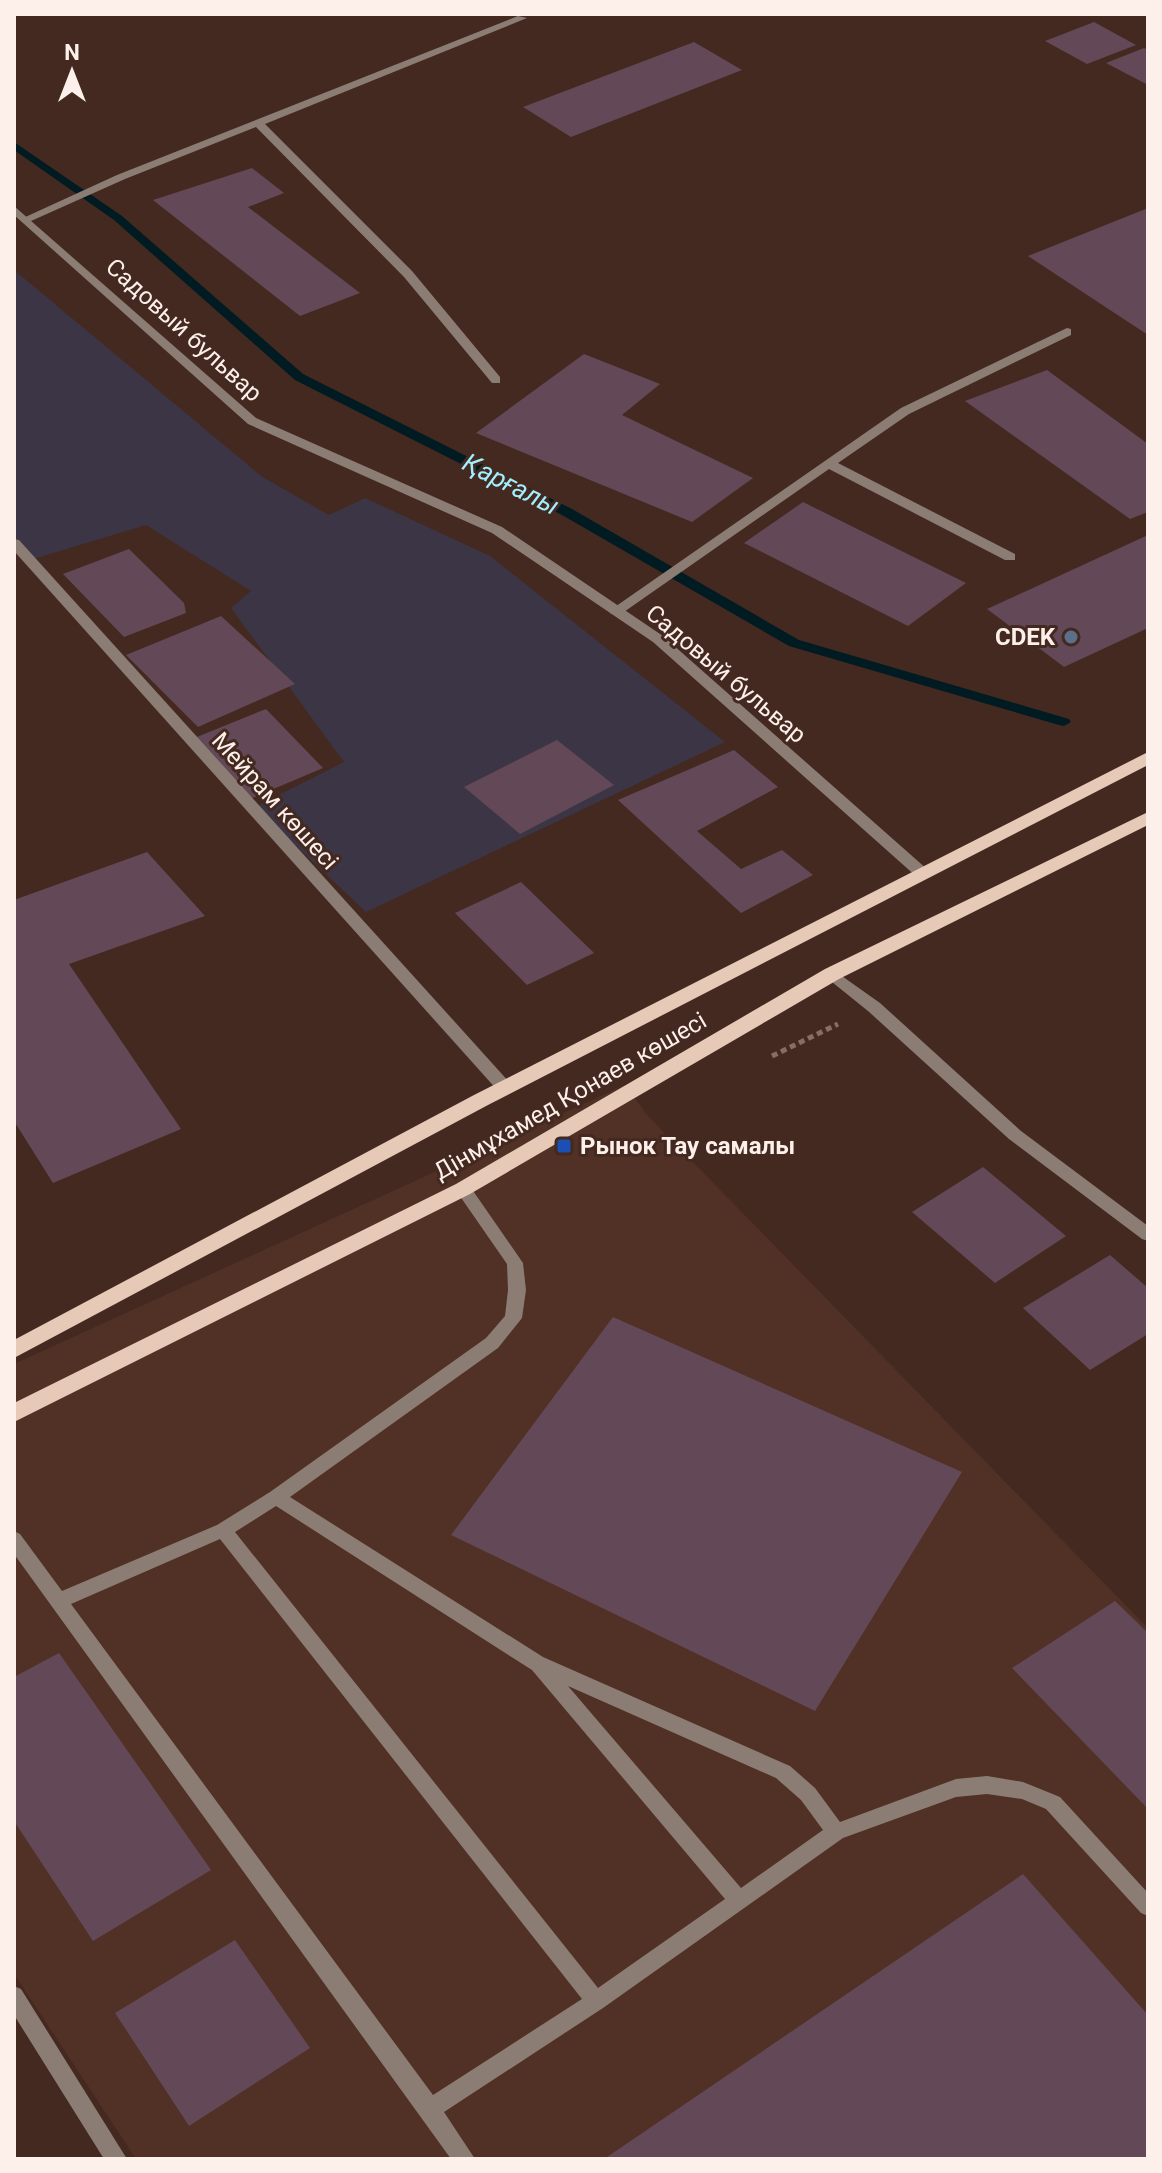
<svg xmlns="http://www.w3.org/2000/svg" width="1162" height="2173" font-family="Roboto,sans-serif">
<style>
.built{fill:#513025}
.industrial{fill:#3c3545}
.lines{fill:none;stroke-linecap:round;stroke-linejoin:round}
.stream{fill:#001b21;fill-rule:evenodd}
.building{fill:#634857}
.path{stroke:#846e66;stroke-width:5;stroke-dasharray:6 4;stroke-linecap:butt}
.lane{fill:#8b7d74;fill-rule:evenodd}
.street{fill:#8b7d74;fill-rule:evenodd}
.primary{fill:#e6cab7;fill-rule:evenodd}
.service-dot{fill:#5c6f8a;stroke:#442920;stroke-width:3}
.transit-dot{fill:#1a4fb4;stroke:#442920;stroke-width:3}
.labels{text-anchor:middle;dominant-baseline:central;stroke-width:6;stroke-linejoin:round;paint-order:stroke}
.street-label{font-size:24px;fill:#fdefea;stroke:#442920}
.poi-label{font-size:24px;font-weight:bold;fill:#fdefea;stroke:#442920;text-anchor:end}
.water-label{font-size:26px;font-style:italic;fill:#a2efff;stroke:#442920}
</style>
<rect width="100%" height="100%" fill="#442920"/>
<path class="built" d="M625,1085l23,31 500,512v531h-1012l-122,-185v-610z"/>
<path class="industrial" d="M14,270l247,206 68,39 36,-17 125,58 235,186 -359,170 -111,-105 89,-45 -113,-154 20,-17 -105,-66 -116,35 -16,-20z"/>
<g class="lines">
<path class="stream" d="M14,142l108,74 181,158 269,135 227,131 270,79 2,3 -7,4 -5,-1 -270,-79 -227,-131 -267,-135 -181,-160 -100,-70z"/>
</g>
<g class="building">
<path d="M1094,22l42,23 -49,19 -42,-23z"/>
<path d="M694,42l48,28 -171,67 -48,-30z"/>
<path d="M1144,48l4,2v35l-42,-22z"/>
<path d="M252,168l32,25 -36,14 112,86 -60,23 -147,-116z"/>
<path d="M1148,208v127l-120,-79z"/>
<path d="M584,354l76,30 -38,31 131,63 -61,44 -216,-89z"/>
<path d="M1047,370l101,74v68l-18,7 -165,-118z"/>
<path d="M803,502l163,81 -58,43 -164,-83z"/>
<path d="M1148,535v93l-84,39 -77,-58z"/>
<path d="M129,549l55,54 2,10 -62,24 -61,-63z"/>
<path d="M221,616l74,68 -97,43 -72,-72z"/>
<path d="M266,709l57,59 -80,34 -56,-61z"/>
<path d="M557,740l57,45 -94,49 -56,-47z"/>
<path d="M734,750l44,37 -81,44 44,38 41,-19 31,25 -72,38 -123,-113z"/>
<path d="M147,852l58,64 -136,48 112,165 -128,54 -39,-62v-221z"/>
<path d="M521,882l73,71 -67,32 -72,-72z"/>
<path d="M983,1167l83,69 -71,47 -83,-71z"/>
<path d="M1110,1255l38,33v46l-58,36 -67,-62z"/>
<path d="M613,1317l349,155 -147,239 -364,-176z"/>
<path d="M1115,1601l33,32v176l-136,-141z"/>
<path d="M59,1653l152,217 -118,71 -79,-120v-144z"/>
<path d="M1023,1874l125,141v144h-544z"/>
<path d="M235,1940l75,108 -121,78 -74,-113z"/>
</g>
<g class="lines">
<path class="path" d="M772,1056l66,-32"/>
<g class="lane">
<path d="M518,16l9,2 -262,106 147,147 88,106v6h-8l-88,-106 -148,-150 -131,52 -94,42 -10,-2 96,-44z"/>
<path d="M1067,328l4,1v6l-162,79 -71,49 177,91v6h-10l-176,-91 -208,145h-10l-2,-3 292,-203z"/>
<path d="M463,1183l6,2 54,78 3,27 -4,28 -24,30 -208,149 253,160 247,109 25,22 25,34 116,-43 31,-3 36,6 37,15 88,96v23l-7,-3 -95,-104 -24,-10 -35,-5 -31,3 -113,41 -240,170 -159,104 31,47h-24l-437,-605v-23l6,3 42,57 155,-66 53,-33 216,-154 19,-22 3,-26 -1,-26 -52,-75 2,-4zM276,1506l256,164 193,229 -127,89 -363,-456zM220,1539l362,460 -149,96 -362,-491zM568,1686l208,92 25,22 22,30 -82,58z"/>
</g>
<g class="street">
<path d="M14,206l242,212 246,109 161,109 265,234 2,4 -2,4h-10l-265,-236 -161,-109 -244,-109 -234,-209z"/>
<path d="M14,539l5,1 492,544 2,4 -2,4h-12l-485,-541z"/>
<path d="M832,969l48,34 141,128 127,95v15l-6,-2 -133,-100 -141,-128 -41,-33 -3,-4 3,-4z"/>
<path d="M14,1986l7,3 106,170h-23l-90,-144z"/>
</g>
<g class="primary">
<path d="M1148,752v13l-660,340 -474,253v-18l460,-245z"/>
<path d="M1148,812v13l-309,154 -369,215 -456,228v-19l442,-219 369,-215z"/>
</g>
</g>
<circle class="service-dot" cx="1071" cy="637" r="8"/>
<rect class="transit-dot" x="556" y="1138" width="16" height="16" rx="4"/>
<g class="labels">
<g class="street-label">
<text transform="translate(184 330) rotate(42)">Садовый бульвар</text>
<text transform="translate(726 674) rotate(40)">Садовый бульвар</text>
<text transform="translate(275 801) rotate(48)">Мейрам көшесі</text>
<text transform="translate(570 1096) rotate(-30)">Дінмұхамед Қонаев көшесі</text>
</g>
<g class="poi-label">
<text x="1055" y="637">CDEK</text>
<text x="580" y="1146" text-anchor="start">Рынок Тау самалы</text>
</g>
<g class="water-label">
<text transform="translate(511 484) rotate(27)">Қарғалы</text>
</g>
</g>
<rect width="1162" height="2173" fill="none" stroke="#fdefea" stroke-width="32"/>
<g transform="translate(72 72)" stroke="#442920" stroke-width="6" paint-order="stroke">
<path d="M0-6L14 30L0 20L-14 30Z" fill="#fdefea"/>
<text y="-12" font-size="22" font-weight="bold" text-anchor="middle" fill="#fdefea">N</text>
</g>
</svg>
